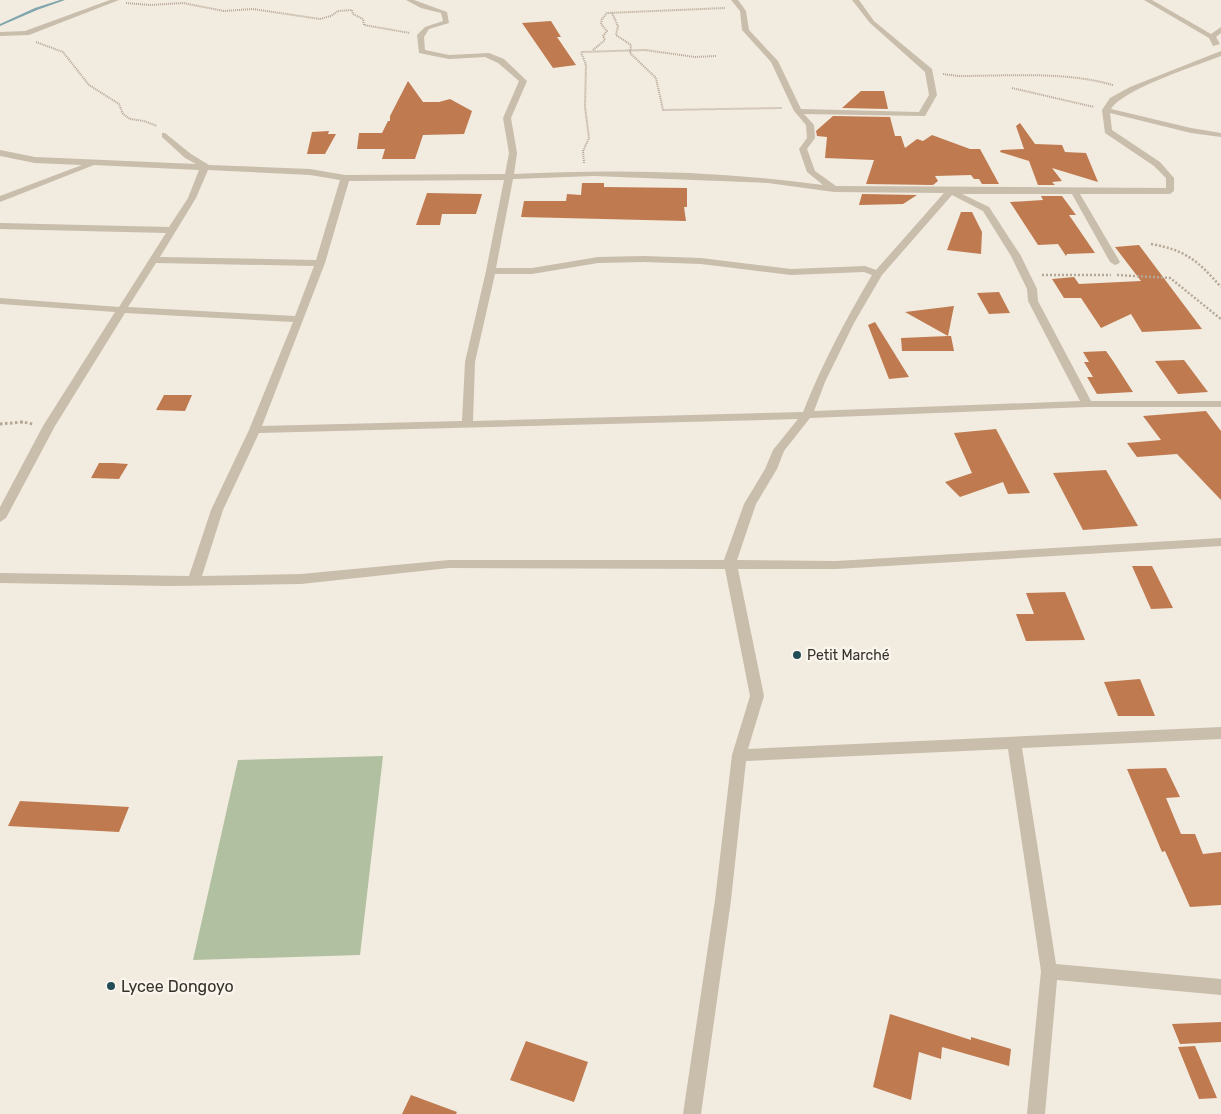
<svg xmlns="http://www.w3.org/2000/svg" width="1221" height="1114" font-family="Rubik,sans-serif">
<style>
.green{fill:#b1c0a0}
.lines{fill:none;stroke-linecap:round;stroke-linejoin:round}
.stream{fill:#80a5ad;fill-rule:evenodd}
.building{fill:#bf7a50}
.path-far2{stroke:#b5a796;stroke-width:2;stroke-dasharray:1 1;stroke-linecap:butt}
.path-far1{stroke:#b5a796;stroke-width:2.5;stroke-dasharray:2 2;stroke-linecap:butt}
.path{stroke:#b5a796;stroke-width:3;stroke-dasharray:2.5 2.5;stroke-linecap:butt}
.street{fill:#c9bdac;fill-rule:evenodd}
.poi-dot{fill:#224d57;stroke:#f9f5ec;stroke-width:2}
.labels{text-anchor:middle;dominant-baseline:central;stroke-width:5;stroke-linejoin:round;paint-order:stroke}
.poi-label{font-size:14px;fill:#38302a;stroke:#f9f5ec;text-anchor:start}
.near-poi-label{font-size:16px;fill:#38302a;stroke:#f9f5ec;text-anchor:start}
</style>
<rect width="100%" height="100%" fill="#f2ebdf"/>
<path class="green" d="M383,756l-23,199 -167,5 45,-200z"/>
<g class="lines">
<path class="stream" d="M60,0h5l-28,10 -37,16v-2l35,-16z"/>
</g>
<g class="building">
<path d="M551,21l10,16h-4l19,28 -23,3 -31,-45z"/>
<path d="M408,81l15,21h16l11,-3 22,12 -8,23 -41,1 -8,24h-33l3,-10h-28l2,-16h23l6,-12h2v-5z"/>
<path d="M861,91h23l4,18 -46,-1z"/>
<path d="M833,116l57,1 5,19h6l4,12 12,-9 6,2 9,-6 38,14h10l19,35h-17l-3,-5h-5l-3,-4 -36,1 3,5 -5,4 -67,-1 8,-24 -49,-2 2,-21 -10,-1 -1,-5z"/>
<path d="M1020,123l15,21 27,1 3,7 21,1 12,29 -46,-14 10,13 -10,1 3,3h-17l-9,-24 -29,-9 1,-2 23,-1 -8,-23z"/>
<path d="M329,131l-1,3h8l-11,20h-18l5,-22z"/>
<path d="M582,183h22v4l83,1v19h-3l2,14 -165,-4 3,-16h42l1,-7 14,1z"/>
<path d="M427,193l55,1 -6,20h-34l-2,11h-24z"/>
<path d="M862,194l55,1 -14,9 -44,1z"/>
<path d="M1041,196h21l14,19h-7l26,38 -28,1 -1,2 -8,-12 -20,1 -28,-43 33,-2z"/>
<path d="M961,212h11l10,20 -1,22 -34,-4z"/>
<path d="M1139,245l63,84 -60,3 -11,-18 -30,14 -20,-30h-17l-12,-19 22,-2 5,7 62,-3 -26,-34z"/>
<path d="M999,292l11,21 -21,1 -12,-21z"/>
<path d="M954,306l-6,30h3l3,15h-52l-1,-13 47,-2 -43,-24z"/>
<path d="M875,322l34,55 -20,2 -21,-54z"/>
<path d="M1106,351l7,10 20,31 -36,2 -10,-17h6l-9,-15h5l-6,-10z"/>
<path d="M1184,360l24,32 -30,2 -23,-33z"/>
<path d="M164,395h28l-7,16 -29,-1z"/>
<path d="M1206,411l15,20v69l-44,-46 -40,3 -10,-14 34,-3 -18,-24z"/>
<path d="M996,429l34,64 -22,1 -5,-12 -43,15 -15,-15 27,-9 -18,-40z"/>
<path d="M99,463h14l15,1 -9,15 -28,-1z"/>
<path d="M1106,470l32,56 -55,4 -30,-57z"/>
<path d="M1132,566h20l21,42 -22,1z"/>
<path d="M1065,592l20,48 -59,1 -10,-27h18l-8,-21z"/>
<path d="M1140,679l15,37h-37l-14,-34z"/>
<path d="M1166,768l14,29 -14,1 15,36h14l8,20 18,-2v53l-31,2 -25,-56 -3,1 -35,-83z"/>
<path d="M20,801l109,6 -10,25 -111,-6z"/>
<path d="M890,1014l81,26v-3l40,12 -2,17 -67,-19 -1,12 -22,-7 -8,48 -38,-13z"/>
<path d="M1221,1022v20l-41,2 -8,-20z"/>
<path d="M526,1041l62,21 -14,40 -64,-22z"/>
<path d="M1195,1046l22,52 -18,1 -21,-52z"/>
<path d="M411,1095l46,17 -1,2h-54z"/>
</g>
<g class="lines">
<g class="path-far2">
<path d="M126,3l24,2 33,-2 41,8 29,-2 67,10 11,-3 7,-5 14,-1 1,4 10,5 1,6 46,8"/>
<path d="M612,13l6,13 -2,9 15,10 -1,8 26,25 7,32 119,-2"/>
<path d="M36,42l27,10 26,33 30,19 4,10 7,5 14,2 13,5"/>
<path d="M593,50l12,-10 -2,-4 4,-5 -6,-7 1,-5 5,-6 118,-5"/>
<path d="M943,74l15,2c51,0 106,-5 155,9"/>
<path d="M1012,88l82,19"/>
<path d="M584,163l-1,-12 6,-13 -4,-31 1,-42 -5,-13 64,-2 50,7 21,-1"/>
</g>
<g class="path-far1">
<path d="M1151,244c35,6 47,17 70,43"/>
<path d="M1042,275h69"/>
<path d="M1117,275l53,3 51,41"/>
<path d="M21,422h3"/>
</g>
<path class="path" d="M0,424l23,-2 10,2"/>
<g class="street">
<path d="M110,0h9l-90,35 -29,1v-4l25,-1z"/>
<path d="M406,0h8l33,12 2,11 -20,6 -5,8 1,13 24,5 40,-2 15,6 23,22 -16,37 6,35 -3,21c103,-5 207,-3 309,11l-16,-13 -8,-23 8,-11 -1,-13 -12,-14 -23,-49 -29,-32 -2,-19 -9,-11h7l8,11 3,19 29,31 23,48 118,3 10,-17 -4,-23 -55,-49 -18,-23h7l15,21 58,48 5,26 -12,21 -121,-2 10,11 1,13 -8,11 8,22 21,15 330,2v-10l-12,-12 -49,-33 -3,-23 8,-12 20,-11 91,-36v5c-25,10 -96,32 -110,53l80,19 30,5v4l-30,-4 -81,-20 2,17 48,32 14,16v13l-4,3h-90l40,68 -2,2 -3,1 -5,-3 -38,-68h-110l27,13 32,49 16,33 1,12 53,100h130v6h-134l-277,11 -26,33 -7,18 -21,35 -19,56 99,1 385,-23v8l-385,23h-98l26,127 -16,53 473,-22v12l-199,9 34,216 165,15v16l-164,-15 -12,134h-18l14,-143 -33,-222 -262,12 -15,139 -30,214h-18l32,-214 17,-145 18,-59 -25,-127 -276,-1 -148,16 -131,2 -170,-3v-10l189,3 22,-66 38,-80 44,-108 -168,-9 -70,113 -49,92 -6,4v-15l43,-81 72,-114 -115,-8v-6l119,9 47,-74 -166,-4v-6l169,4 19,-29 11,-28 -105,-5 -94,37v-6l82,-31 -47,-2 -35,-7v-6l35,7 161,7 -11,-6 -23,-21v-4h3l26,21 18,11 101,4 35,6 160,-1 4,-21 -6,-35 16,-37 -21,-18 -13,-6 -36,2 -30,-6 -2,-18 8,-8 18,-6 -2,-8 -20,-5zM208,170l102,5 30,5 -24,80 -156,-3 36,-59zM594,176l174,7 66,9 110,1 -68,77 -11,-4 -74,3 -90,-11 -57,-2 -46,1 -66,11h-36l17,-89zM504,180l-18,91 -21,91 -3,59 -200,5 63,-163 24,-82zM952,195l31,16 28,45 16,33 1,12 52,100 -266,10 11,-29 29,-59 28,-48zM644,262l57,2 90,11 73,-3 8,3c-26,44 -50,89 -69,137l-330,9 2,-59 20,-88h37l66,-11zM156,263l158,3 -19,50 -167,-9zM798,419l-25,31 -8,19 -21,35 -20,56h-275l-148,14 -99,2 21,-66 36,-77z"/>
<path d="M1144,0h8l59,34 10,-7v6l-5,4 4,7 -7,2 -4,-8z"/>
</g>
</g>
<g class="poi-dot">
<circle cx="797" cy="655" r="5"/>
<circle cx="111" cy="986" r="5"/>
</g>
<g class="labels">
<g class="poi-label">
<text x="807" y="655">Petit Marché</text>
</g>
<g class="near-poi-label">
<text x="121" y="986">Lycee Dongoyo</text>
</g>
</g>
</svg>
